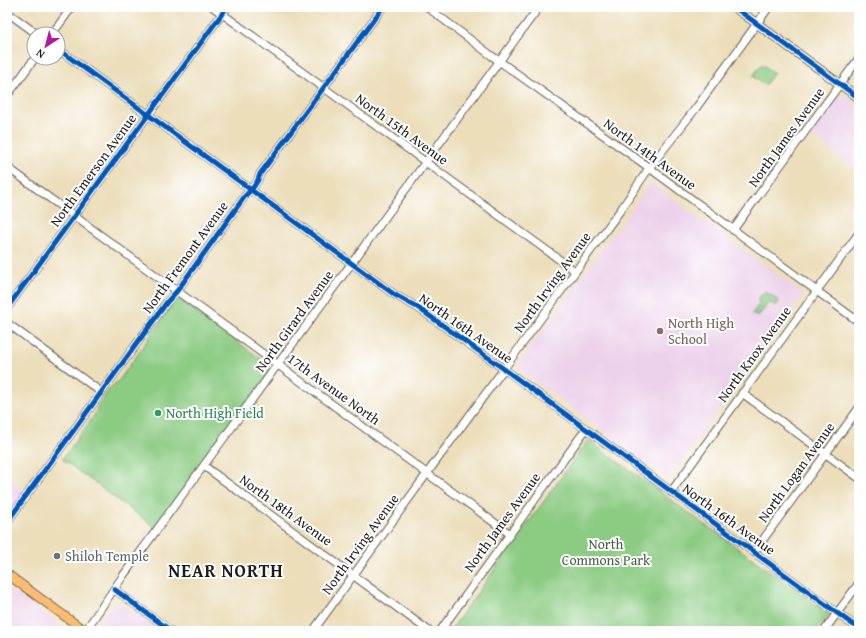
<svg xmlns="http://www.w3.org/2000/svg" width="866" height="638" font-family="'Gentium Book Plus',serif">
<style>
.built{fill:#ecd1ea}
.green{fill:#8bcb82;stroke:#54744f}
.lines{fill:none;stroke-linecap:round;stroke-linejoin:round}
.minor-casing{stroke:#656054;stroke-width:9}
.major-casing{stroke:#656054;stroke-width:10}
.minor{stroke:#fff;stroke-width:7}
.major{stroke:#fdbc70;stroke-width:8}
.cycleway-casing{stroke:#fff;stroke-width:8}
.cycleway{stroke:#0057b8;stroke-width:5}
.education-dot{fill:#8d6e63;stroke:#fff;stroke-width:1.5}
.leisure-dot{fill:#2e9e5b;stroke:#fff;stroke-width:1.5}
.worship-dot{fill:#6b7280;stroke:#fff;stroke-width:1.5}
.labels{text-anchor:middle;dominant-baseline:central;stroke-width:4;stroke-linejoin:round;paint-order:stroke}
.street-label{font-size:14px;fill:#1c1c1c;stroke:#fff}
.education-label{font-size:14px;fill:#785e54;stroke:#fff;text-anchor:start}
.leisure-label{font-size:14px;fill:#27864d;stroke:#fff;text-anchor:start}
.park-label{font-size:14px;fill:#486245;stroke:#fff}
.worship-label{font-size:14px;fill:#5b616d;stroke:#fff;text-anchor:start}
.district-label{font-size:18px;font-weight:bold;letter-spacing:1px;fill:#1c1c1c;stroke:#fff}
</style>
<rect width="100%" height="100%" fill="#fff"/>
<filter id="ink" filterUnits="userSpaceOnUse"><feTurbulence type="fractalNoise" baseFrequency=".025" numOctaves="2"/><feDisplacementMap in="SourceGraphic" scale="8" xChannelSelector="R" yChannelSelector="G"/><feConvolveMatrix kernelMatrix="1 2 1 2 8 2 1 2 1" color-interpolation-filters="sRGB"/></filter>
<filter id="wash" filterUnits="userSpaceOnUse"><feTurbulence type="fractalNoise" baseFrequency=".012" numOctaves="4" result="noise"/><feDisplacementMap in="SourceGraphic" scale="16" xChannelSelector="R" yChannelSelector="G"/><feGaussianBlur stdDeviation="0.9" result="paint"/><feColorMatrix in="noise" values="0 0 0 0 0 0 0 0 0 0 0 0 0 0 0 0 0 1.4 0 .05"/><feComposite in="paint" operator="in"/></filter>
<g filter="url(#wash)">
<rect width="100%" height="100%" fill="#ecdebb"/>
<g class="built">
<path d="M839,95l8,1 12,10v65l-49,-37 26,-37z"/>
<path d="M651,183l153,111 -136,185 -152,-112z"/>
<path d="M7,477l19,14 -14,19 -5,5z"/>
<path d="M7,587l61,44h-61z"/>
<path d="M114,603h5l36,25 -2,3h-53l-2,-4v-5l13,-17z"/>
</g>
<g class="green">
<path d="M762,64l12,9 -9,12 -12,-9z"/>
<path d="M765,291l14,10 -3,5 -7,-4 -11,15 -6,-3 8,-11 -3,-3z"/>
<path d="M177,300l5,1 87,64 1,3v4l-114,156 -94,-69 32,-43 4,-11 12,-17 10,-9 46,-65c3,-6 4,-11 11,-14z"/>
<path d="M588,440l241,174 -13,17h-366z"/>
</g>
</g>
<g filter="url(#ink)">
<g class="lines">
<defs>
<g id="minor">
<path d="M213,7l362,264"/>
<path d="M427,7l65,49 152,108 215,158"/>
<path d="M7,12l30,22"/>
<path d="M52,34l20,-27"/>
<path d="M58,49l337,246 22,12 87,62 355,260"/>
<path d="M7,96l28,-38"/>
<path d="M7,167l503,367"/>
<path d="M733,230l126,-172"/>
<path d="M7,308l220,-301"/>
<path d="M7,323l94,69"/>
<path d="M742,393l117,85"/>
<path d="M204,466l225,165"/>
<path d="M671,492l188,-259"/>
<path d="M7,522l160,-220 10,-11 68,-95c7,-7 13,-13 15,-22l123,-167"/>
<path d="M754,552l105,-144"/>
<path d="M114,589l57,42"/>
<path d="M85,631l38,-55 416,-569"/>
<path d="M313,631l118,-163 191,-260 27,-40 47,-60 73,-101"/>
<path d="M440,631l146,-202"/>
<path d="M824,631l35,-48"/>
</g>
<g id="major">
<path d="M734,7l125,91"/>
<path d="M7,574l78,57"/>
</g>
</defs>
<use href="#minor" class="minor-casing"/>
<use href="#major" class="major-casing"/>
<use href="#minor" class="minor"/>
<use href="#major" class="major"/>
<defs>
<g id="cycleway">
<path d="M734,7l125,91"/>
<path d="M58,49l337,246 22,12 87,62 355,260"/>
<path d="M7,308l220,-301"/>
<path d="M7,522l160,-220 10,-11 68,-95c7,-7 13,-13 15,-22l123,-167"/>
<path d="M114,589l57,42"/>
</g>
</defs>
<use href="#cycleway" class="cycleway-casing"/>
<use href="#cycleway" class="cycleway"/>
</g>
</g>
<circle class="education-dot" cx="660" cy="331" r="4"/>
<circle class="leisure-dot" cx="158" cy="413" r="4"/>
<circle class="worship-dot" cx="57" cy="556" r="4"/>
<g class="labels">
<g class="street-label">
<text transform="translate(402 129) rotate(36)">North 15th Avenue</text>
<text transform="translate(786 137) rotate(-54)">North James Avenue</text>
<text transform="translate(650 154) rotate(36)">North 14th Avenue</text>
<text transform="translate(93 170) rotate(-54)">North Emerson Avenue</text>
<text transform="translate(185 257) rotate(-54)">North Fremont Avenue</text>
<text transform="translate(552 282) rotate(-54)">North Irving Avenue</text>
<text transform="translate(294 321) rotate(-54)">North Girard Avenue</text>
<text transform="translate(466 328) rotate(35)">North 16th Avenue</text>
<text transform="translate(754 354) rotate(-54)">North Knox Avenue</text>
<text transform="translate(334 389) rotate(36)">17th Avenue North</text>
<text transform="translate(796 472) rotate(-54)">North Logan Avenue</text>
<text transform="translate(286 510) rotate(36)">North 18th Avenue</text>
<text transform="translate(729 519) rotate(36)">North 16th Avenue</text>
<text transform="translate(502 522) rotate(-54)">North James Avenue</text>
<text transform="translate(360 544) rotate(-54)">North Irving Avenue</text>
</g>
<g class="education-label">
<text x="668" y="323">North High<tspan x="668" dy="16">School</tspan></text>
</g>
<g class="leisure-label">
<text x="166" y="413">North High Field</text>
</g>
<g class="park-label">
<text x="606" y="544">North<tspan x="606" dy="16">Commons Park</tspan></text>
</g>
<g class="worship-label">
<text x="65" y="556">Shiloh Temple</text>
</g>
<g class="district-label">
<text x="226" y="570">NEAR NORTH</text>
</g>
</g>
<rect width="866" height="638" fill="none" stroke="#fff" stroke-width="24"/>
<g transform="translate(46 46) rotate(216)"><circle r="19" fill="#ffffff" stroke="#a4a4a4"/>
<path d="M0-3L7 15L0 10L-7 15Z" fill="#b5179e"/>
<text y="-6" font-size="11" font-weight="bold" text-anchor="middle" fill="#1c1c1c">N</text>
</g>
</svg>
